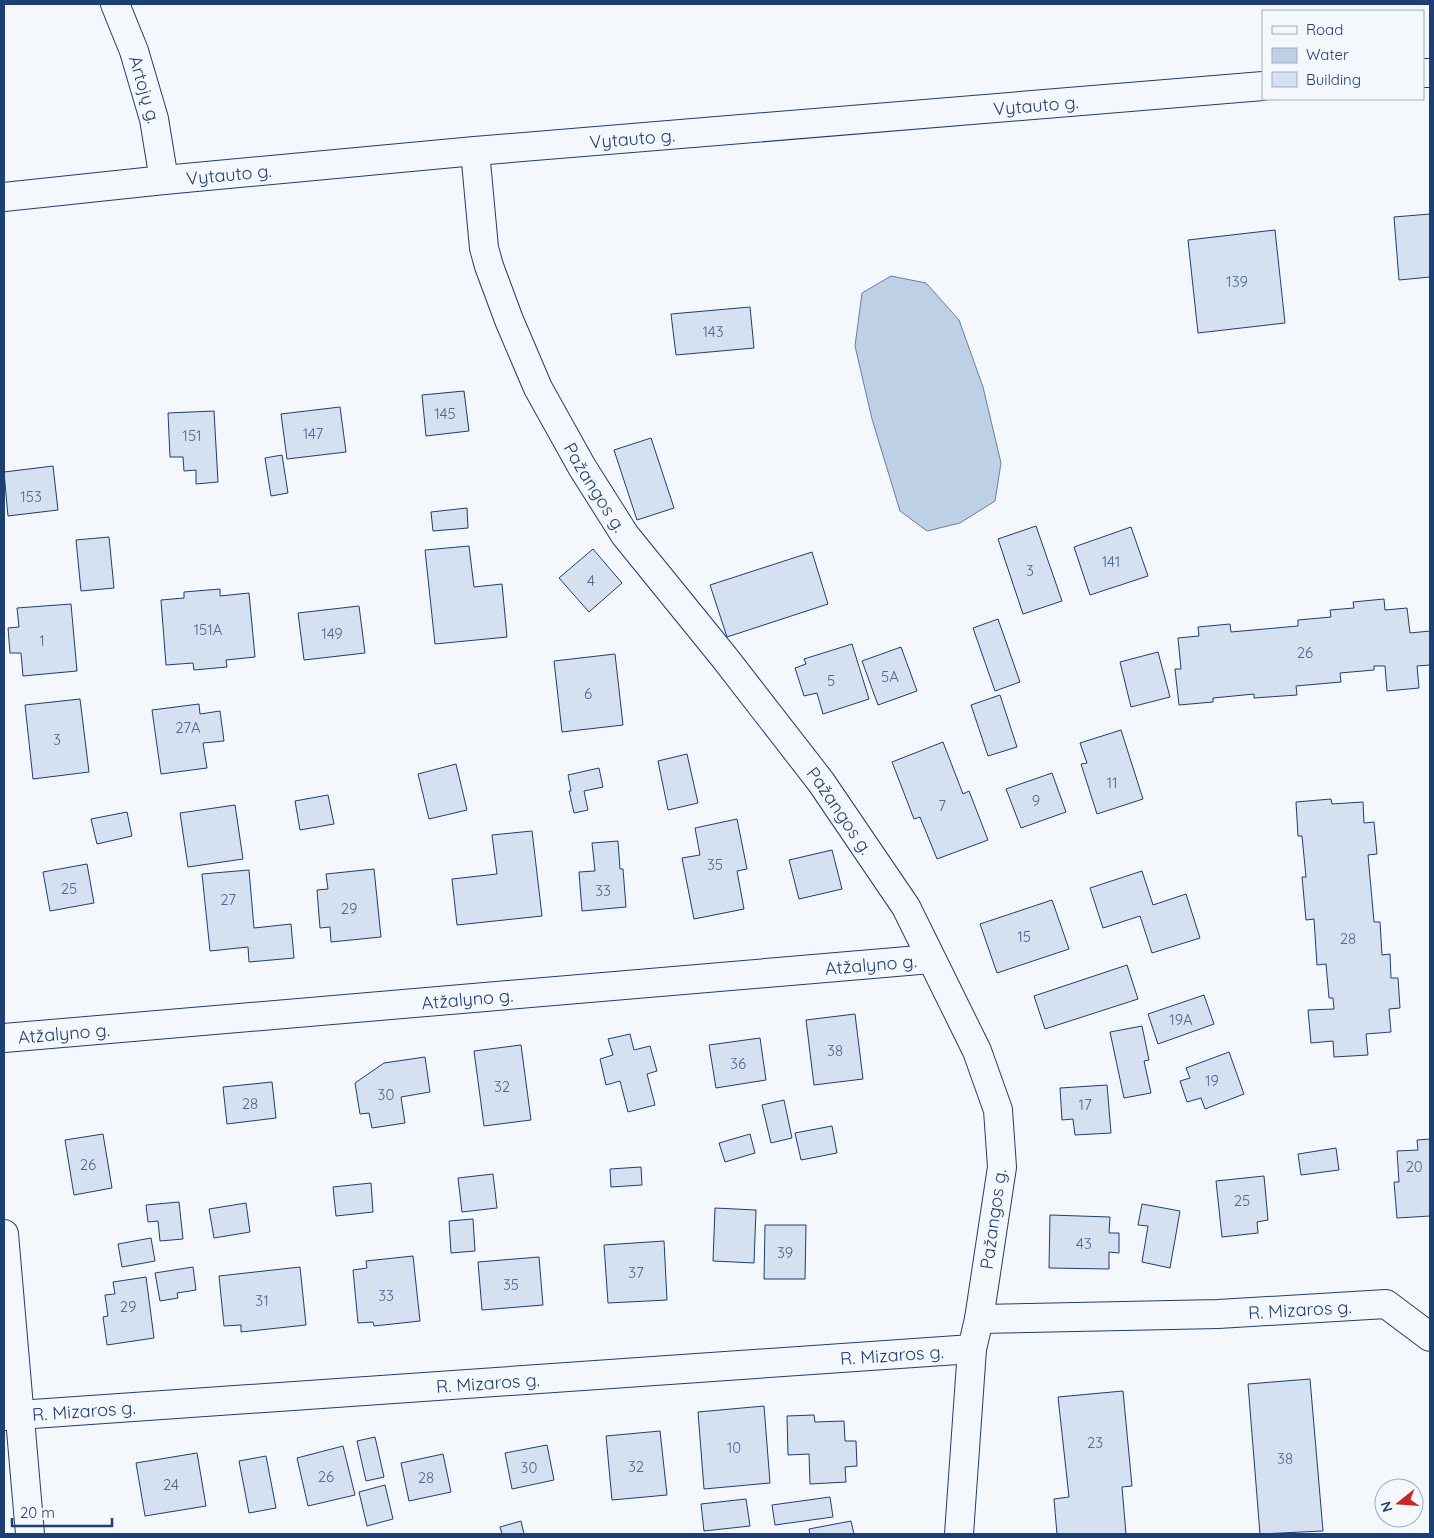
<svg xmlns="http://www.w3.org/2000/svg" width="1434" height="1538" font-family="Quicksand,sans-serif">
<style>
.water{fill:#bed0e5;stroke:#687fa3}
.building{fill:#d5e0f0;stroke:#1d3f73}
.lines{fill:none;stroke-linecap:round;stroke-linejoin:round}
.street-casing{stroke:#1d3f73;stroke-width:30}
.secondary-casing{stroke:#1d3f73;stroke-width:30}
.primary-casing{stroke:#1d3f73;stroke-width:30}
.street{stroke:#f4f7fb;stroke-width:28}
.secondary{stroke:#f4f7fb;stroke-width:28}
.primary{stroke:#f4f7fb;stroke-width:28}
.labels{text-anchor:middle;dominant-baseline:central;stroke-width:4;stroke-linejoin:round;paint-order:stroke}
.number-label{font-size:15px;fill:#4b6792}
.street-label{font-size:18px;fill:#1d3f73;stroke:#f4f7fb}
</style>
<rect width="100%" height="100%" fill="#f4f7fb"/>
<path class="water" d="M891,276l35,7 33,37 24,67 18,76 -6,38 -35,22 -33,8 -27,-20 -28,-92 -17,-73 7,-53z"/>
<g class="building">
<path d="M1430,214v63l-31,3 -5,-63z"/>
<path d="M1275,230l10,93 -87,10 -10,-93z"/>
<path d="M750,307l4,41 -78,7 -5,-41z"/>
<path d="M464,391l5,40 -43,5 -4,-41z"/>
<path d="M340,407l6,45 -59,7 -6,-45z"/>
<path d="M214,411l4,71 -22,2v-14l-12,1 -1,-14h-13l-2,-44z"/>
<path d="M651,438l23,70 -37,12 -23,-70z"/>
<path d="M282,455l6,38 -17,3 -6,-38z"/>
<path d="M53,466l5,44 -50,6 -4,-44z"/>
<path d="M467,508l1,20 -35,3 -2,-19z"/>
<path d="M1036,526l26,75 -39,13 -25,-75z"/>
<path d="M1131,527l17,49 -58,19 -16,-48z"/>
<path d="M109,537l5,51 -33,3 -5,-51z"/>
<path d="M469,546l5,41 28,-3 5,53 -72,7 -10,-94z"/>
<path d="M593,549l29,34 -33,29 -30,-34z"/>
<path d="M812,552l16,52 -101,33 -17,-52z"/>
<path d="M220,589v7l29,-3 6,64 -29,3 1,7 -33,3 -1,-7 -27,2 -5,-65 23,-2v-6z"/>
<path d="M1384,599l1,11 22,-2 3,25 20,-2v34l-13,1 2,22 -32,3 -2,-25h-11v4l-34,3 1,9 -45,4 1,9 -43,3v-4l-41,4v4l-34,3 -4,-36h6l-3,-31 21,-2 -1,-9 32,-3 1,8 67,-6v-6l33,-3 -1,-7 24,-2 -1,-6z"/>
<path d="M71,604l6,67 -54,5 -2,-23h-11l-2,-25 11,-1 -2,-19z"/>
<path d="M359,606l6,47 -61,7 -6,-47z"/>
<path d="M998,619l22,63 -25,9 -22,-63z"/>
<path d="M852,644l17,55 -46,15 -6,-21 -13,3 -9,-28 11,-4 -2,-5z"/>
<path d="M901,647l16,44 -39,14 -16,-44z"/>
<path d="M1158,652l12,45 -39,10 -11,-45z"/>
<path d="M615,654l8,71 -61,7 -8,-71z"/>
<path d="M1000,695l17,52 -29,9 -17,-51z"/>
<path d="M80,699l9,73 -56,7 -8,-74z"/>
<path d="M199,704l1,10 20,-3 4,30 -21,2 4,25 -46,6 -9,-64z"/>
<path d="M1121,730l22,69 -46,15 -16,-50 6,-1 -7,-20z"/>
<path d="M943,742l20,52 6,-3 19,49 -51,19 -17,-42 -6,2 -22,-57z"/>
<path d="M687,754l11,49 -30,7 -10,-49z"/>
<path d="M456,764l11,46 -38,9 -11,-45z"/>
<path d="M599,768l4,19 -19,4 4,19 -14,3 -5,-22h2l-3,-16z"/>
<path d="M1052,773l14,39 -45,16 -15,-39z"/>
<path d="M328,795l6,29 -34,6 -5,-29z"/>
<path d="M1331,799l1,5 31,-2 1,21 10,-1 3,32 -9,1 6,67h6l2,33 8,-1 1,24h7l2,30 -11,1 2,23 -25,2 2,21 -34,2 -1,-16 -22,2 -3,-33 26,-1 -1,-11h-4l-3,-34 -9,1 -3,-46 -8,1 -4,-43h4l-4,-41h-4l-2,-34z"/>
<path d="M235,805l8,54 -55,8 -8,-54z"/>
<path d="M127,812l5,24 -35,8 -6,-25z"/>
<path d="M737,819l10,50 -10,2 7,38 -50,10 -12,-61 18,-3 -5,-27z"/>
<path d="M532,831l10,85 -85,9 -5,-46 45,-5 -5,-39z"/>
<path d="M618,841l2,28h3l3,38 -44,4 -3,-39 16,-1 -3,-28z"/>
<path d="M832,850l10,39 -43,10 -10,-39z"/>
<path d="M87,864l7,39 -44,8 -7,-39z"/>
<path d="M374,869l7,68 -50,5 -1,-15 -10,1 -3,-38 11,-1 -2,-15z"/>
<path d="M249,870l5,58 37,-4 3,34 -45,4 -1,-15 -38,4 -8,-77z"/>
<path d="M1142,871l11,34 33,-11 14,44 -48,15 -12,-37 -37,12 -13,-40z"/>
<path d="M1052,900l17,49 -72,24 -17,-49z"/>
<path d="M1127,965l11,34 -93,30 -11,-33z"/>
<path d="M1204,995l10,29 -56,20 -10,-30z"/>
<path d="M855,1014l8,65 -49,6 -8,-65z"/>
<path d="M1142,1026l7,34 -5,1 7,32 -27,5 -14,-66z"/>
<path d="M630,1034l4,16 16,-4 7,25 -10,3 8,31 -27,7 -8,-31 -14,4 -6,-26 13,-4 -5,-16z"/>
<path d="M760,1038l6,42 -50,8 -7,-43z"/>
<path d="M521,1045l10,75 -47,6 -10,-75z"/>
<path d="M1229,1052l15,42 -39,15 -4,-11 -14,4 -7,-21 10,-3 -4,-10z"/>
<path d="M425,1057l5,35 -29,5 4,26 -33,5 -3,-15 -9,1 -5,-31 29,-20z"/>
<path d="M272,1082l4,36 -49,6 -4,-37z"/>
<path d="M1107,1085l4,48 -36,2 -2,-16 -11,1 -2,-32z"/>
<path d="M784,1100l8,38 -21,5 -9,-38z"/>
<path d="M832,1126l5,27 -36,7 -6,-27z"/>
<path d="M103,1134l9,54 -38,7 -9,-55z"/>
<path d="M750,1134l5,19 -30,9 -6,-19z"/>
<path d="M1430,1139v77l-33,2 -3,-36h5l-2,-31 21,-1 -1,-10z"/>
<path d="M1336,1148l3,22 -38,5 -3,-21z"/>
<path d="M641,1167l1,18 -31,2 -1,-18z"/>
<path d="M493,1174l4,34 -35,4 -4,-34z"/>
<path d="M1264,1176l4,44 -11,2 1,11 -36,4 -6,-56z"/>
<path d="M371,1183l2,29 -37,4 -3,-29z"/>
<path d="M179,1202l4,37 -23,2 -2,-20 -10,1 -2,-17z"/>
<path d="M246,1203l4,29 -36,6 -5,-29z"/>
<path d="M1142,1204l38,7 -10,57 -28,-6 6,-36 -10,-1z"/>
<path d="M715,1208l41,2 -2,53 -41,-2z"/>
<path d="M1050,1215l60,2 -1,16h10v20l-10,-1v17l-60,-1z"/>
<path d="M473,1219l2,32 -24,2 -2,-32z"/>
<path d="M765,1225h41l-1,54h-41z"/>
<path d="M151,1238l4,23 -33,6 -4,-23z"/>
<path d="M664,1241l3,59 -59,3 -4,-58z"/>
<path d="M413,1256l7,65 -46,5 -1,-4 -15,1 -5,-53 14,-2 -1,-7z"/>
<path d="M539,1257l4,48 -61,5 -4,-48z"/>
<path d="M193,1267l3,23 -19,3 1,5 -18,3 -5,-28z"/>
<path d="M300,1267l6,58 -65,7v-7l-17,1 -5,-50z"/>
<path d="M146,1277l8,61 -47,7 -4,-28 5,-1 -3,-21 10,-1 -2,-12z"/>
<path d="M1310,1379l13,152 -63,3 -12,-150z"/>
<path d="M1123,1391l9,95 -10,1 4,47h-69l-3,-35 15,-2 -11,-100z"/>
<path d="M764,1406l6,77 -66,6 -6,-77z"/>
<path d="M814,1415l1,7 29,-1 1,20h11l1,25 -12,1 1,15 -36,2 -1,-30 -21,1 -1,-39z"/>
<path d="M660,1431l7,64 -55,5 -6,-64z"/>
<path d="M375,1437l9,40 -18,4 -9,-40z"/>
<path d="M547,1445l7,35 -42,9 -7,-36z"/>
<path d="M343,1446l12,49 -47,11 -11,-48z"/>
<path d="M197,1453l9,53 -61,10 -9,-53z"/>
<path d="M443,1454l8,38 -42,9 -8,-38z"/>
<path d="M266,1456l10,52 -27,5 -10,-52z"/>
<path d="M385,1485l8,34 -26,7 -8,-34z"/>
<path d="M830,1497l3,20 -58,8 -3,-20z"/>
<path d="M746,1499l4,27 -46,5 -3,-27z"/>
<path d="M521,1521l3,13h-22l-2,-7z"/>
<path d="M851,1521l3,13h-44l-1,-5z"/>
</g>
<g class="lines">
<defs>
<g id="street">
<path id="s1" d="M475,151l9,97 5,18 20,54 29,68 44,79 43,68 99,122 97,125 85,125 71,144 21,59 4,57 -23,152 -7,30 -13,185"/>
<path id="s2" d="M4,1038l927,-79"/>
<path d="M4,1234l26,300"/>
<path id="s3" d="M979,1319l239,-5 168,-10 44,33"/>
<path id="s4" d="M4,1416l968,-67"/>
</g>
<g id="secondary">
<path id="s5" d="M115,4l19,47 20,68 10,61"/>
</g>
<g id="primary">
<path d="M1423,73h7"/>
<path id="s6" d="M4,197l160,-17 311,-29 788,-65"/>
</g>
</defs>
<use href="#street" class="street-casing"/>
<use href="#secondary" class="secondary-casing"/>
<use href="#primary" class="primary-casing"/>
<use href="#street" class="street"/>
<use href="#secondary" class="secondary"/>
<use href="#primary" class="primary"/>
</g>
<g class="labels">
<g class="number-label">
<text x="1237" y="281">139</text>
<text x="713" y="331">143</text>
<text x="445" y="413">145</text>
<text x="313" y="433">147</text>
<text x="192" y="435">151</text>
<text x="31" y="496">153</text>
<text x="1111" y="561">141</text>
<text x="1030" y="570">3</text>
<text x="591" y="580">4</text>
<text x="208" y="629">151A</text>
<text x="332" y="633">149</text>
<text x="42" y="640">1</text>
<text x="1305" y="652">26</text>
<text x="890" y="676">5A</text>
<text x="831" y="680">5</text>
<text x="588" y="693">6</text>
<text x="188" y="727">27A</text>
<text x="57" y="739">3</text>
<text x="1112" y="782">11</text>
<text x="1036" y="800">9</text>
<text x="942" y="805">7</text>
<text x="715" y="864">35</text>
<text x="69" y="888">25</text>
<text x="603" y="890">33</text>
<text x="228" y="899">27</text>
<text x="349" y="908">29</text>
<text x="1024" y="936">15</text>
<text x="1348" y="938">28</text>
<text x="1181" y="1019">19A</text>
<text x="835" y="1050">38</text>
<text x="738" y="1063">36</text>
<text x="1212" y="1080">19</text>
<text x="502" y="1086">32</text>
<text x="386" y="1094">30</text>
<text x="250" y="1103">28</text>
<text x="1085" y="1104">17</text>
<text x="88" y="1164">26</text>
<text x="1414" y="1166">20</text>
<text x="1242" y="1200">25</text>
<text x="1084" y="1243">43</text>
<text x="785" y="1252">39</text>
<text x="636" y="1272">37</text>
<text x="511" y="1284">35</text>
<text x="386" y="1295">33</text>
<text x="262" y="1300">31</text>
<text x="128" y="1306">29</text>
<text x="1095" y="1442">23</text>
<text x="734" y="1447">10</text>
<text x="1285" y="1458">38</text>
<text x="636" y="1466">32</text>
<text x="529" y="1467">30</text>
<text x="326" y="1476">26</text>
<text x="426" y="1477">28</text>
<text x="171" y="1484">24</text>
</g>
<g class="street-label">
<text stroke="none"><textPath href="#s5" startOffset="91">Artojų g.</textPath></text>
<text stroke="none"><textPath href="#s6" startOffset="1036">Vytauto g.</textPath></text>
<text stroke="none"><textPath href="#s6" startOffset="631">Vytauto g.</textPath></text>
<text stroke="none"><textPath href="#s6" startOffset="226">Vytauto g.</textPath></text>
<text stroke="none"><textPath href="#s1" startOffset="362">Pažangos g.</textPath></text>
<text stroke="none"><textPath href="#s1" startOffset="768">Pažangos g.</textPath></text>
<text stroke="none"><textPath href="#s2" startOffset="870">Atžalyno g.</textPath></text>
<text stroke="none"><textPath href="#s2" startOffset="465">Atžalyno g.</textPath></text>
<text stroke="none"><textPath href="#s2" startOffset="60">Atžalyno g.</textPath></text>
<text transform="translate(993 1219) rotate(-82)">Pažangos g.</text>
<text stroke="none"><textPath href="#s3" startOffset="321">R. Mizaros g.</textPath></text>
<text stroke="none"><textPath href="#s4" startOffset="890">R. Mizaros g.</textPath></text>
<text stroke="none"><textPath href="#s4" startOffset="485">R. Mizaros g.</textPath></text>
<text stroke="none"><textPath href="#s4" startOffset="80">R. Mizaros g.</textPath></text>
</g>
</g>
<rect width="1434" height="1538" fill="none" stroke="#1d3f73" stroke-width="10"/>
<rect x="1262" y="10" width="162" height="90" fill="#f4f7fb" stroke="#9eadc5"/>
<rect x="1272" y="26" width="25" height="8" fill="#f4f7fb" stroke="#9eadc5"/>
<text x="1306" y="35" font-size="15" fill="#1d3f73">Road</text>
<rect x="1272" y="48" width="25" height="15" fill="#bed0e5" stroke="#9eadc5"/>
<text x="1306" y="60" font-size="15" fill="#1d3f73">Water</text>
<rect x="1272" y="72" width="25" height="15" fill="#d5e0f0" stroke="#9eadc5"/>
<text x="1306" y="85" font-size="15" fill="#1d3f73">Building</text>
<g transform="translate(1399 1503) rotate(253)"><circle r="24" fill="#f4f7fb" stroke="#9eadc5"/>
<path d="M0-4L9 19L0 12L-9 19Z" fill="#c62828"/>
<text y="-8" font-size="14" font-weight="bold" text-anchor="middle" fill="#1d3f73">N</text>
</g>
<path d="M12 1518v8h100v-8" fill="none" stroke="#1d3f73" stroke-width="2.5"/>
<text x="20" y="1518" font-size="15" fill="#1d3f73" stroke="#f4f7fb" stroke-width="4" paint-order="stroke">20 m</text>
</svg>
